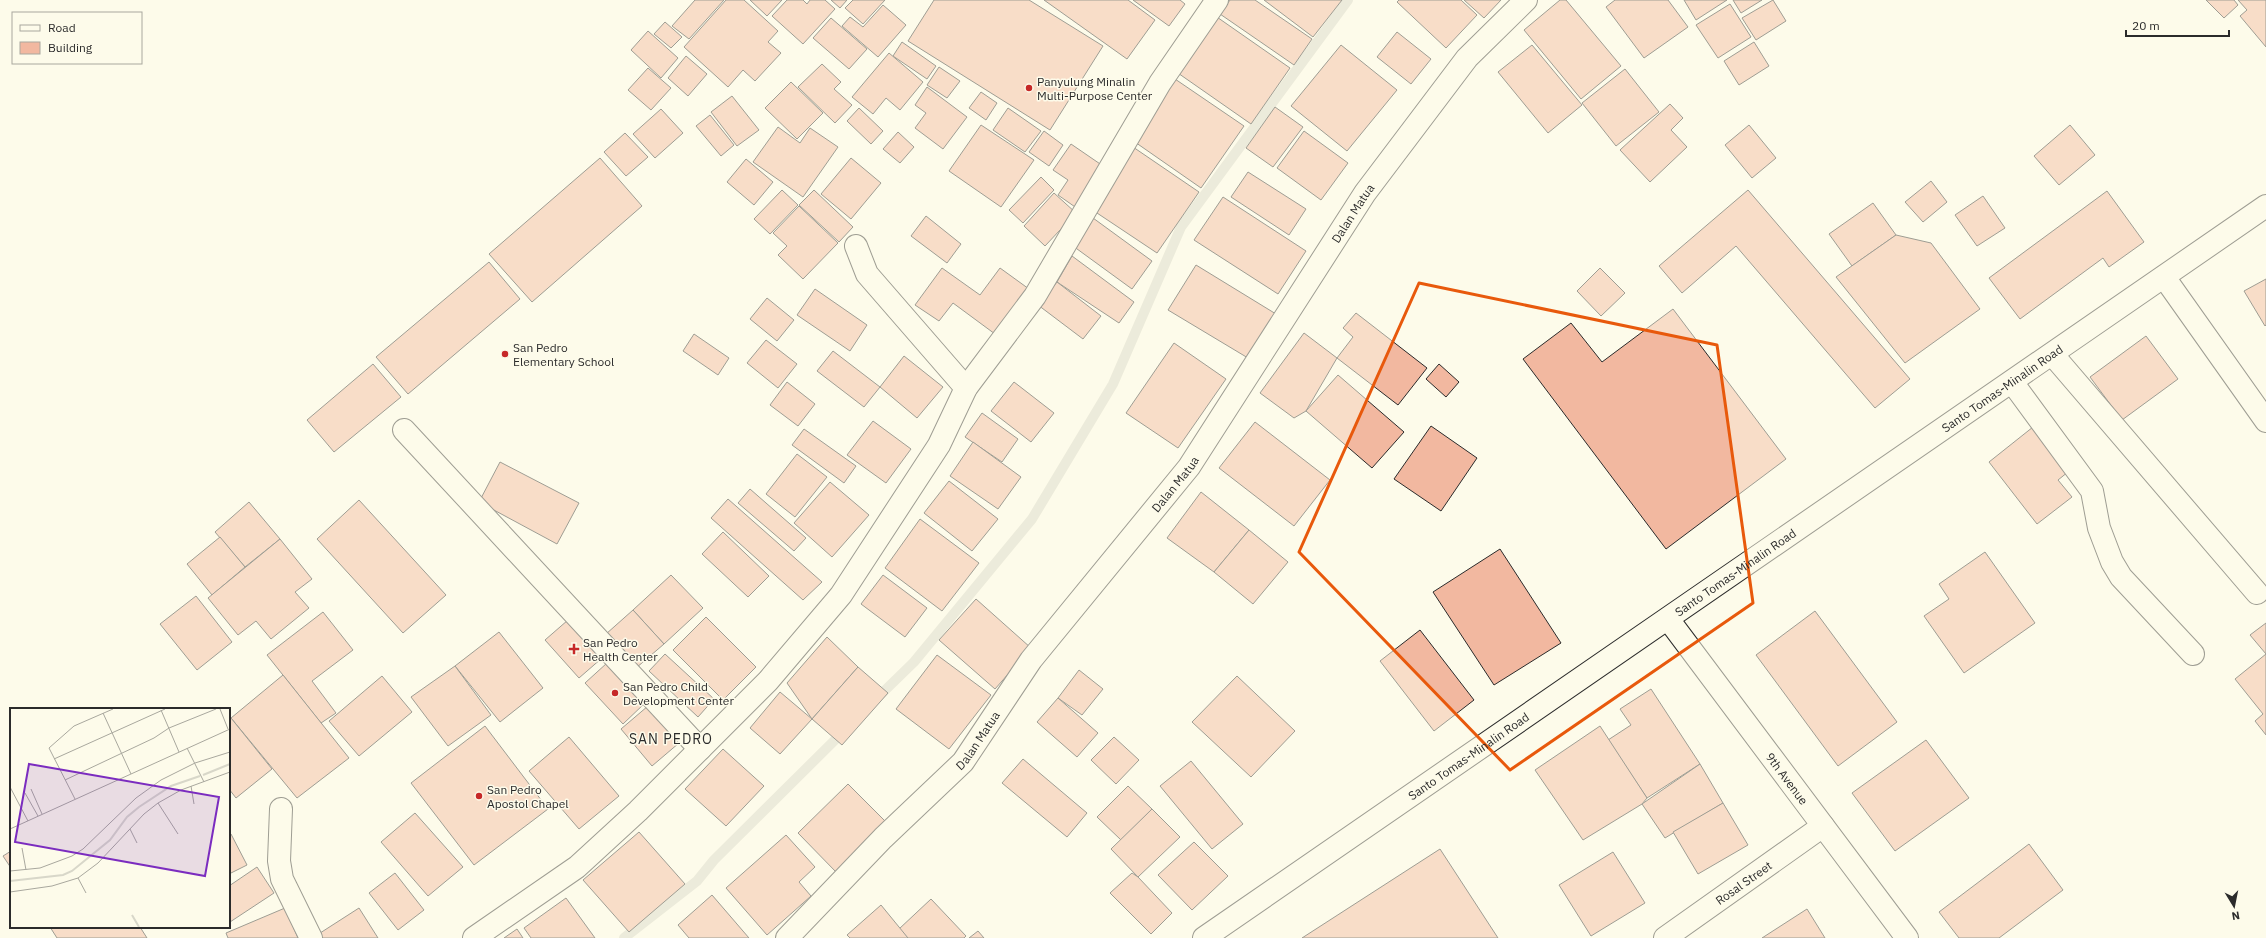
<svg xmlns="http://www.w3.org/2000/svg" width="2266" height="938" font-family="'IBM Plex Sans',sans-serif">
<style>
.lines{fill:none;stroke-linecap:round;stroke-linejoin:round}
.stream{stroke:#d8d7c9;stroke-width:10}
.building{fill:#f2b8a0;stroke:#2b2b2b}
.minor-casing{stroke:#2b2b2b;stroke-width:24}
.major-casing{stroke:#2b2b2b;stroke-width:24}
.minor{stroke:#fdfbea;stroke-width:22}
.major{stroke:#fdfbea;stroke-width:22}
.marked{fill:none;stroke:#e8590c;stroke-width:3;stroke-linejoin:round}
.poi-dot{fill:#c62828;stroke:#fdfbea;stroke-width:1.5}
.labels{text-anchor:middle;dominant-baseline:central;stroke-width:3;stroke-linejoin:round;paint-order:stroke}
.poi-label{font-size:12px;fill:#2b2b2b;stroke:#fdfbea;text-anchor:start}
.street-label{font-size:12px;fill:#2b2b2b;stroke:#fdfbea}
.quarter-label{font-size:14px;letter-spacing:1px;fill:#2b2b2b;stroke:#fdfbea}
.inset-river{fill:none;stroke:#d8d7c9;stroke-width:2}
.inset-road{fill:none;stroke:#a9a89e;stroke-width:1}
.view{fill:#7b2cbf;fill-opacity:0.15;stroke:#7b2cbf;stroke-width:2}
.inset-edge{fill:none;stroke:#2b2b2b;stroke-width:2}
</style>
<rect width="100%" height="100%" fill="#fdfbea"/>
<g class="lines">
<g class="stream">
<path d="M875,700l39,-38 118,-143 81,-135 68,-157 167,-227"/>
<path d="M624,938l73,-57 17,-21 130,-129"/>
</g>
</g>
<g class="building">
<path d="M695,0h29l-35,39 -17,-13z"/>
<path d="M726,0h18l34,31 -10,11 13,11 -26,28 -12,-11 -15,17 -44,-40z"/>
<path d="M750,0h32l-15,16z"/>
<path d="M787,0h16l4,4 3,-4h15l10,9 -32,35 -31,-28z"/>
<path d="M831,0h16l-7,8z"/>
<path d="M853,0h32l-22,24 -18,-16z"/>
<path d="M934,0h95l74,46 -53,84 -142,-89z"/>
<path d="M1044,0h84l27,20 -28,39z"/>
<path d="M1133,0h47l5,4 -16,22z"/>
<path d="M1230,0h25l57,39 -18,26 -74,-51z"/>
<path d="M1264,0h78l-29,37z"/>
<path d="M1399,0h62l16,15 -31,33 -49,-46z"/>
<path d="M1464,0h37l-17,18z"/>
<path d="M1560,0h6l55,66 -40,33 -57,-69z"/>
<path d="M1615,0h53l20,27 -44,31 -38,-51z"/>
<path d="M1684,0h43l-31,20z"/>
<path d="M1733,0h29l-21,13z"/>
<path d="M1773,0l13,21 -30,19 -14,-22z"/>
<path d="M2206,0h28l4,5 -14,13z"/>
<path d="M2238,0h28v47l-26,-31 7,-6z"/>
<path d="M1730,4l21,33 -33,21 -22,-33z"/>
<path d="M883,5l23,20 -28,32 -36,-31 8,-9 13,10z"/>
<path d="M1214,15l76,53 -39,56 -76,-53z"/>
<path d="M831,18l36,31 -18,20 -36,-31z"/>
<path d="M665,22l17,15 -11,11 -17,-14z"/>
<path d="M648,31l30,27 -17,20 -30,-28z"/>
<path d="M1397,32l34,27 -20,25 -34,-27z"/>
<path d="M902,42l34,24 -9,13 -34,-23z"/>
<path d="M1754,42l15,24 -30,19 -15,-24z"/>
<path d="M1341,45l56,45 -50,61 -56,-45z"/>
<path d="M1532,45l50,60 -34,28 -50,-61z"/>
<path d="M889,53l34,29 -23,28 -14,-12 -13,16 -21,-17z"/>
<path d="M686,56l21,18 -19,22 -20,-18z"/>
<path d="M822,64l19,18 -7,7 18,16 -17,18 -37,-36z"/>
<path d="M939,67l21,14 -13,17 -20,-13z"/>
<path d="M648,68l23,20 -20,22 -23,-20z"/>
<path d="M1625,69l34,43 -43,34 -34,-43z"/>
<path d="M1175,79l69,47 -43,62 -69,-48z"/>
<path d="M791,82l32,31 -26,26 -32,-31z"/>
<path d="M927,87l40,30 -24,32 -28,-21 11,-15 -11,-8z"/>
<path d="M981,92l16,11 -11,17 -17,-12z"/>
<path d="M732,96l27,34 -22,16 -26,-34z"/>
<path d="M1670,104l13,14 -12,12 16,17 -37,35 -30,-32z"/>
<path d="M1275,107l28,20 -30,40 -27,-19z"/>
<path d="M859,108l24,23 -12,13 -24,-23z"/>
<path d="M1008,108l33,23 -16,21 -32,-22z"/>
<path d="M661,109l22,24 -28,25 -22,-24z"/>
<path d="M710,115l24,30 -13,11 -25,-30z"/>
<path d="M981,125l53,35 -33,47 -52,-36z"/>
<path d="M1749,125l27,33 -24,20 -27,-33z"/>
<path d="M2070,125l25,30 -36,30 -25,-29z"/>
<path d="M778,127l22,16 10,-15 28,19 -35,50 -50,-35z"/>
<path d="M1044,131l19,14 -14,21 -20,-14z"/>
<path d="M1304,131l44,32 -27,37 -44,-32z"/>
<path d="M898,132l16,15 -14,16 -17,-14z"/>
<path d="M625,133l23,24 -22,19 -22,-24z"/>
<path d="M1071,144l35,24 -28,41 -20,-14 10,-15 -15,-10z"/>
<path d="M1133,147l66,45 -42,61 -66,-44z"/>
<path d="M600,158l42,48 -110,96 -43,-48z"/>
<path d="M851,158l30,25 -30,36 -30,-25z"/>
<path d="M746,159l27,23 -19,23 -27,-23z"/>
<path d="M1248,172l58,37 -17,26 -58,-38z"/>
<path d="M1041,177l13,13 -31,33 -14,-13z"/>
<path d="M1931,181l16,21 -24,20 -18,-20z"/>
<path d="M782,190l16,15 -28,29 -16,-15z"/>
<path d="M814,190l39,37 -14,15 -40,-37z"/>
<path d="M1748,190l162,189 -35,29 -139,-162 -54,47 -23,-27z"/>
<path d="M2107,191l37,51 -35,25 -6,-9 -83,61 -31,-41z"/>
<path d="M1054,193l22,20 -31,33 -21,-20z"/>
<path d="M1983,196l22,32 -28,18 -22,-31z"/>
<path d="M1223,197l83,54 -28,43 -84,-54z"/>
<path d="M1873,203l23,32 -44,31 -23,-32z"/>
<path d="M799,206l39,37 -35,36 -25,-24 9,-9 -14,-13z"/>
<path d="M926,216l35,28 -14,19 -36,-27z"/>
<path d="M1093,218l59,43 -20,28 -59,-43z"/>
<path d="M1896,235l35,8 49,66 -75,54 -69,-86z"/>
<path d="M1072,256l62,46 -15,21 -62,-41z"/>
<path d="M489,262l31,37 -112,95 -32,-37z"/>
<path d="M1196,265l80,49 -28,44 -80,-48z"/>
<path d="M942,268l38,27 20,-27 29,21 -34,45 -42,-31 -14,18 -24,-16z"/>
<path d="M1600,268l25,25 -24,23 -24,-25z"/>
<path d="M2266,279v46l-1,1 -21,-35z"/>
<path d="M1057,282l44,34 -18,23 -45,-34z"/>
<path d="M815,289l52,36 -17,26 -53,-36z"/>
<path d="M767,298l27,22 -17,21 -27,-22z"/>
<path d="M1673,309l113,150 -120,90 -143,-190 48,-36 31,39z"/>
<path d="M1356,313l71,55 -29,37 -61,-47 16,-21 -10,-9z"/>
<path d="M1304,333l33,25 -31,53 -12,7 -34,-25z"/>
<path d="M694,334l35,24 -11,17 -35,-24z"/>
<path d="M2146,336l32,43 -56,41 -32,-43z"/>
<path d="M766,340l31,24 -19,24 -31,-25z"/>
<path d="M1174,343l52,36 -48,69 -52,-35z"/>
<path d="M833,351l47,36 -16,20 -47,-36z"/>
<path d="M904,356l39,31 -26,31 -37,-31z"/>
<path d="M373,364l28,33 -67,55 -27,-32z"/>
<path d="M1439,364l20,18 -13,15 -20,-18z"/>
<path d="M1338,375l66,57 -32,36 -66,-57z"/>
<path d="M787,382l28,22 -17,22 -28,-21z"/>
<path d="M1014,382l40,31 -23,29 -40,-31z"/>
<path d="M982,413l36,26 -16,23 -37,-25z"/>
<path d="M873,421l38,28 -25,34 -39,-28z"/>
<path d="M1255,422l75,58 -36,46 -75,-58z"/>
<path d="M1431,426l46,32 -36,53 -47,-32z"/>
<path d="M2033,427l35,45 -10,8 14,17 -35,27 -48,-62z"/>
<path d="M804,429l52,37 -12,17 -52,-38z"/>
<path d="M973,442l48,35 -23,32 -48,-33z"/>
<path d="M797,454l30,23 -32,40 -29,-23z"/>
<path d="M500,462l79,41 -22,41 -78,-42z"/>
<path d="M949,481l49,38 -26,32 -48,-38z"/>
<path d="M830,482l39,33 -37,42 -38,-34z"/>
<path d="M750,489l56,49 -12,13 -56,-48z"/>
<path d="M1201,492l48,38 -35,42 -47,-34z"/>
<path d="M728,499l94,83 -19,18 -92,-82z"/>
<path d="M359,500l87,95 -43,38 -86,-94z"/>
<path d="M249,502l31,37 -35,28 -30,-35z"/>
<path d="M920,519l59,44 -37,48 -57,-43z"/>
<path d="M1249,530l39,32 -35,42 -39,-32z"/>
<path d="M723,532l46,44 -21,21 -46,-43z"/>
<path d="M220,537l25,30 -33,28 -25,-31z"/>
<path d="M280,539l32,40 -17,13 14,16 -38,31 -15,-18 -18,14 -30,-37z"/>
<path d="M1500,549l61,94 -67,42 -61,-93z"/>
<path d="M1985,552l50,71 -71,50 -40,-57 25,-17 -10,-15z"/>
<path d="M671,575l32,33 -39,36 -31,-34z"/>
<path d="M883,575l44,33 -22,29 -44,-33z"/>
<path d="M196,596l36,46 -35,28 -37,-46z"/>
<path d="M976,599l55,49 -36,41 -56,-49z"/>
<path d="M633,610l31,34 -28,24 -30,-34z"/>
<path d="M1815,611l82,111 -59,44 -82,-111z"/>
<path d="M323,612l30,38 -41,31 24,32 -15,10 -54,-68z"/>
<path d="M706,617l50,50 -33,33 -50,-50z"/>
<path d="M568,620l34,38 -23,20 -34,-38z"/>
<path d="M2266,623v112l-11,-14 8,-7 -28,-35 31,-25 -16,-19z"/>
<path d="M1420,630l54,70 -40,31 -54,-70z"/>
<path d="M499,632l44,56 -43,34 -45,-56z"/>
<path d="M827,637l31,30 -46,52 -25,-36z"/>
<path d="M665,654l49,45 -16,18 -49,-46z"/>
<path d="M937,655l54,40 -42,54 -53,-40z"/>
<path d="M607,663l38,40 -22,21 -38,-41z"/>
<path d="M455,666l36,49 -43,31 -37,-49z"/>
<path d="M858,667l30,26 -46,52 -30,-26z"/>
<path d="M1079,670l24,19 -21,26 -24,-17z"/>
<path d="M283,675l66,83 -52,40 -66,-80z"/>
<path d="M382,676l30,36 -53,44 -30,-35z"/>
<path d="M1237,676l58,55 -44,46 -59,-55z"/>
<path d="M1651,689l49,75 -53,34 -39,-58 23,-15 -11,-16z"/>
<path d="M780,692l32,27 -32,35 -30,-26z"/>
<path d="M1058,698l40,35 -21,24 -40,-35z"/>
<path d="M648,706l31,37 -27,23 -31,-37z"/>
<path d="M231,718l41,51 -36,29 -7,-9v-69z"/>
<path d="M485,726l63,83 -74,56 -63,-82z"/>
<path d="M1600,726l47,72 -5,6 -59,36 -48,-70z"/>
<path d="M569,737l50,59 -40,33 -50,-58z"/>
<path d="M1114,737l25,23 -23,24 -25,-24z"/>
<path d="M1926,740l43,58 -74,53 -43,-58z"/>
<path d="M723,749l41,37 -38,40 -41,-37z"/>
<path d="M1023,759l64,54 -20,24 -65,-54z"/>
<path d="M1191,761l52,63 -31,25 -52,-63z"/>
<path d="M1700,764l23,39 -58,35 -23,-34z"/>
<path d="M848,784l40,40 -51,49 -39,-40z"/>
<path d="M1128,786l24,23 -31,31 -24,-23z"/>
<path d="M1723,803l25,42 -50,29 -25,-42z"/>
<path d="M1152,809l28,28 -42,40 -27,-28z"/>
<path d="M415,813l48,54 -35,29 -47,-54z"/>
<path d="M639,832l46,52 -56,48 -46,-52z"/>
<path d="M231,834l16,31 -18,9v-39z"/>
<path d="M786,835l29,32 -16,15 12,14 -44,39 -41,-47z"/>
<path d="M1194,842l34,34 -36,34 -34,-35z"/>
<path d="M2029,844l34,46 -64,48h-40l-20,-26z"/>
<path d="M1440,849l58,89h-196z"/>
<path d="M11,851v17l-8,-12z"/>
<path d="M1613,852l32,51 -54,33 -32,-51z"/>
<path d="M257,867l17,26 -44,29 -1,-36z"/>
<path d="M395,873l29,37 -26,20 -29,-37z"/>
<path d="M1132,873l6,4 34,36 -21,21 -41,-41z"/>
<path d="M712,895l37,43h-60l-11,-13z"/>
<path d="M566,898l29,40h-64l-7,-10z"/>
<path d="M931,899l35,37 -2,2h-56l-9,-9z"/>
<path d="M881,905l27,33h-58l-3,-3z"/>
<path d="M285,908l13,30h-70l-2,-5z"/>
<path d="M359,908l19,30h-59l-2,-3z"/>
<path d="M1807,909l18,29h-63z"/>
<path d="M50,927h90l7,11h-90z"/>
<path d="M517,929l6,9h-19z"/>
<path d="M978,931l6,7h-15z"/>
</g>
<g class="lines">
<defs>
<g id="minor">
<path d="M856,246l11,28 99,114"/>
<path d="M2164,277l102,144"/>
<path d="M2052,354l205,239"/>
<path d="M2012,382l80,109 7,37 13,34 9,15 72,77"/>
<path d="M404,430l296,319"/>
<path id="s1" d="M1668,619l239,319"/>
<path d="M281,809l-2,52 3,18 29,59"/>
<path d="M474,938l103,-71 61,-56 130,-130 73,-86 98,-150 27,-57 69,-92 125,-213 57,-83"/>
<path id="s2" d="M787,938l96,-100 80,-76 68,-102 158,-193 176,-274 102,-135 59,-58"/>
<path id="s3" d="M1665,938l158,-112"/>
</g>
<g id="major">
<path id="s4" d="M1204,938l1062,-732"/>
</g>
</defs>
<use href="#minor" class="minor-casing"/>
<use href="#major" class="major-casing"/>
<use href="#minor" class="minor"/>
<use href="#major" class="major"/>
</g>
<path d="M0 0H2266V938H0ZM1419,283l298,62 36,258 -243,167 -211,-218z" fill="#fdfbea" fill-opacity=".55" fill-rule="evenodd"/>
<path class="marked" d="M1419,283l298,62 36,258 -243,167 -211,-218z"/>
<g class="poi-dot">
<circle cx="1029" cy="88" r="4"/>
<circle cx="505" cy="354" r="4"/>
<path d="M572 643h4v4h4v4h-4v4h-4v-4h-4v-4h4z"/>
<circle cx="615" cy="693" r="4"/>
<circle cx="479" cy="796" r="4"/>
</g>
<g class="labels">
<g class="poi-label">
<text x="1037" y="81">Panyulung Minalin<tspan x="1037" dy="14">Multi-Purpose Center</tspan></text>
<text x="513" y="347">San Pedro<tspan x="513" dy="14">Elementary School</tspan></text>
<text x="583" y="642">San Pedro<tspan x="583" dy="14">Health Center</tspan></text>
<text x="623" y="686">San Pedro Child<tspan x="623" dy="14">Development Center</tspan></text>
<text x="487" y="789">San Pedro<tspan x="487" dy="14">Apostol Chapel</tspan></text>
</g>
<g class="street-label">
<text stroke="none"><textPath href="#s2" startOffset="923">Dalan Matua</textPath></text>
<text stroke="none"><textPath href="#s4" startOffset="969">Santo Tomas-Minalin Road</textPath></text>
<text stroke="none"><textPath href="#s2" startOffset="599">Dalan Matua</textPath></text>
<text stroke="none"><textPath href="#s4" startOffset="645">Santo Tomas-Minalin Road</textPath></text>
<text stroke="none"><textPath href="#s2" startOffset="275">Dalan Matua</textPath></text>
<text stroke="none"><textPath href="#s4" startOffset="321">Santo Tomas-Minalin Road</textPath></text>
<text stroke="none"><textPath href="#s1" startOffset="199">9th Avenue</textPath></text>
<text stroke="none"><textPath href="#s3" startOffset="96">Rosal Street</textPath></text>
</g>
<g class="quarter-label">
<text x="671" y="739">SAN PEDRO</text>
</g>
</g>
<g transform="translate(10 708)">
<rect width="220" height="220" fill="#fdfbea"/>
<path class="inset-river" d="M193,67l27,-11M0,173l53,-6 9,-4 38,-31 17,-23 12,-10 32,-21 29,-10M122,207l7,12"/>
<path class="inset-road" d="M210,1l8,20M151,2l18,42M93,5l28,61M177,40l17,34M44,51l111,-50M55,72l89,-42 15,-10 47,-19M181,78l3,18M0,79l18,34M21,81l11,25M15,85l13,23M65,91l-26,-51 25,-22 39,-17M148,95l20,31M0,121l220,-100M120,121l7,14M12,140l4,22M0,163l30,-3 32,-12 11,-7 53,-51 25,-18 34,-17 35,-11M68,170l8,15M0,184l42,-6 26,-8 20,-15 46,-49 14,-11 23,-13 49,-18"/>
<path class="view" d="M19,56l190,33 -14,79 -190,-34z"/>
<rect width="220" height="220" class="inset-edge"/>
</g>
<rect x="12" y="12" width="130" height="52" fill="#fdfbea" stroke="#a9a89e"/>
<rect x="20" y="25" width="20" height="6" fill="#fdfbea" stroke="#a9a89e"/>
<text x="48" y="32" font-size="12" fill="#2b2b2b">Road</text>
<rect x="20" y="42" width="20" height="12" fill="#f2b8a0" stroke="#a9a89e"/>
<text x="48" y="52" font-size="12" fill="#2b2b2b">Building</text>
<g transform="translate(2234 906) rotate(170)" stroke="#fdfbea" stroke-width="3" paint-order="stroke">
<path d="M0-3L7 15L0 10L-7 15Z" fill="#2b2b2b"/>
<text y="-6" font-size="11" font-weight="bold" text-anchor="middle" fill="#2b2b2b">N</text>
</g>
<path d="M2126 30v6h103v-6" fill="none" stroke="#2b2b2b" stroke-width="2"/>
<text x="2132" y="30" font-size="12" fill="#2b2b2b" stroke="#fdfbea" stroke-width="3" paint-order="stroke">20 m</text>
</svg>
